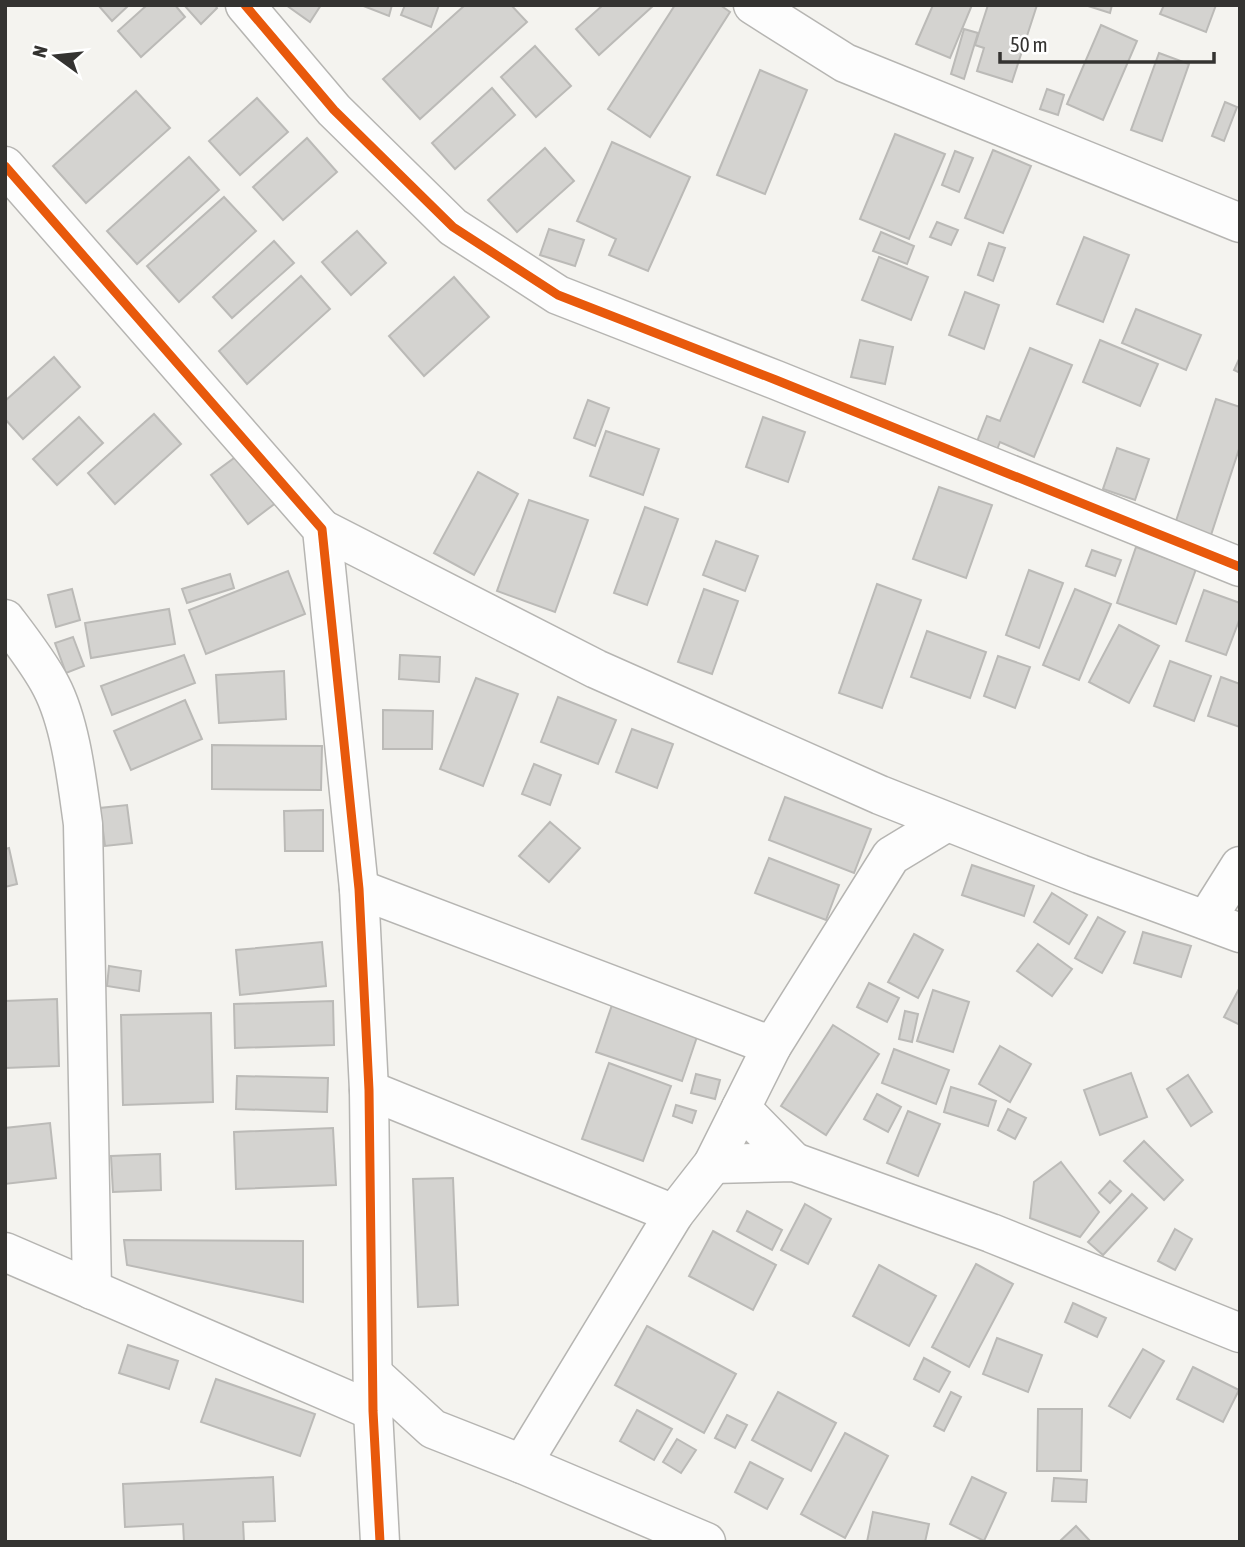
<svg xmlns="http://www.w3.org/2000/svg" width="1245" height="1547" font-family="'Asap Condensed',sans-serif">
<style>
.building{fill:#d4d3d0;stroke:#bbbab7;stroke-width:2}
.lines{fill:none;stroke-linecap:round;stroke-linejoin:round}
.minor-casing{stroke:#b6b5b2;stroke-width:41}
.minor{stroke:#fdfdfd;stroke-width:38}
.cycleway-casing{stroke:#fff;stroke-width:13}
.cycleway{stroke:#e8590c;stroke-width:9}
</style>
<rect width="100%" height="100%" fill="#f4f3ef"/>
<g class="building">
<path d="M98,5h31l-17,16z"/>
<path d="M147,5h28l10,12 -44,40 -23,-26z"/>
<path d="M184,5h31l2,3 -16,16z"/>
<path d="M286,5h35l-11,17z"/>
<path d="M361,5h31l-3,11z"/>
<path d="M405,5h34l-8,22 -30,-12z"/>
<path d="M465,5h46l16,17 -107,97 -37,-40z"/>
<path d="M603,5h51l-55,50 -23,-26z"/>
<path d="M675,5h45l10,7 -80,125 -42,-28z"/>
<path d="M933,5h39l-22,53 -34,-14z"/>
<path d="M988,5h49l-25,77 -35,-11 7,-23 -9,-3z"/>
<path d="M1085,5h27l-2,8z"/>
<path d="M1164,5h52l-10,27 -46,-18z"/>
<path d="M1101,25l36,16 -34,79 -36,-16z"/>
<path d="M964,29l14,4 -14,46 -13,-5z"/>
<path d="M535,46l36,40 -35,31 -35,-40z"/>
<path d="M1159,53l30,11 -27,77 -31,-11z"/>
<path d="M760,70l47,20 -42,104 -48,-19z"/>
<path d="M492,88l23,27 -60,54 -23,-26z"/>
<path d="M1047,89l17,6 -6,20 -18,-6z"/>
<path d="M136,91l34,37 -84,75 -33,-37z"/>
<path d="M257,98l31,34 -48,43 -31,-34z"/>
<path d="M1225,102l12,5 -13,34 -12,-5z"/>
<path d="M895,134l50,20 -36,85 -49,-20z"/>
<path d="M307,138l30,34 -54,48 -30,-33z"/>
<path d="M612,142l78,35 -42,94 -39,-16 7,-16 -39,-18z"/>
<path d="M545,148l29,33 -57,51 -29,-32z"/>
<path d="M993,150l38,16 -28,67 -38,-15z"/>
<path d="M955,151l18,7 -14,34 -17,-7z"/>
<path d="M189,157l30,33 -82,74 -30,-33z"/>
<path d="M224,197l32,34 -77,71 -32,-36z"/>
<path d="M937,222l21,8 -7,15 -21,-8z"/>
<path d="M549,229l35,11 -9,26 -35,-11z"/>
<path d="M357,231l29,32 -35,32 -29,-33z"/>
<path d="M881,232l33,14 -7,18 -34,-13z"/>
<path d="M1084,237l45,18 -26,67 -46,-18z"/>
<path d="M274,241l20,22 -62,55 -19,-21z"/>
<path d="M989,243l16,5 -12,33 -15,-6z"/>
<path d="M879,257l49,20 -17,43 -49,-20z"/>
<path d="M301,276l29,33 -83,75 -28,-33z"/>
<path d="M454,277l35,40 -65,59 -35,-40z"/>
<path d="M965,292l34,13 -15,44 -35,-14z"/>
<path d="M1136,309l65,26 -15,35 -64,-27z"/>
<path d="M860,340l33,7 -8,37 -34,-7z"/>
<path d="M1100,340l58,24 -18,42 -57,-24z"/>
<path d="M1030,348l42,17 -38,92 -34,-15 -4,10 -20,-8 11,-28 13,5z"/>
<path d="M54,357l26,30 -57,52 -18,-20v-18z"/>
<path d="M1240,357v16l-6,-3z"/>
<path d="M1216,399l24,8v39l-29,89 -36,-11z"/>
<path d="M588,400l21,8 -14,38 -21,-8z"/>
<path d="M154,414l27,30 -66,60 -27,-31z"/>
<path d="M79,417l24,26 -46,42 -24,-26z"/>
<path d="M763,417l42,15 -17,50 -42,-15z"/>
<path d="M606,431l53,18 -16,46 -53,-19z"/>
<path d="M1117,448l32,11 -14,41 -32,-11z"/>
<path d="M241,453l36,49 -29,22 -37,-49z"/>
<path d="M478,472l40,22 -44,81 -40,-22z"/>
<path d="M939,487l53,18 -26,73 -53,-19z"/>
<path d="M529,500l59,20 -33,92 -58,-21z"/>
<path d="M645,507l33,12 -31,86 -33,-12z"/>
<path d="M716,541l42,15 -13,35 -42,-16z"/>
<path d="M1136,547l60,22 -20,55 -59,-21z"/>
<path d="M1092,550l29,10 -6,16 -29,-10z"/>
<path d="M1029,570l34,13 -24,65 -33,-13z"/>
<path d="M288,571l17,43 -99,40 -17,-44z"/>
<path d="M230,574l4,14 -47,15 -5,-14z"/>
<path d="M877,584l44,16 -39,108 -43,-15z"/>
<path d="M72,589l8,31 -24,7 -8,-32z"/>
<path d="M704,589l34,12 -26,73 -34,-12z"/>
<path d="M1075,589l36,15 -32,76 -36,-15z"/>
<path d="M1204,590l36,13v15l-14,37 -40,-14z"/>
<path d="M169,609l6,35 -84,14 -6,-35z"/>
<path d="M1119,625l40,21 -30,57 -40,-21z"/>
<path d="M927,631l59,21 -16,46 -59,-21z"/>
<path d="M73,637l11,29 -18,7 -11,-30z"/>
<path d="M184,655l11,28 -83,32 -11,-29z"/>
<path d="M400,655l40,2 -1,25 -40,-3z"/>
<path d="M998,656l32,11 -15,41 -31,-12z"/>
<path d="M1170,661l41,15 -17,45 -40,-15z"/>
<path d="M284,671l2,48 -67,4 -3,-48z"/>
<path d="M1221,677l19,7v43l-32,-11z"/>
<path d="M476,678l42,16 -35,92 -43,-17z"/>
<path d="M558,697l58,23 -18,44 -57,-22z"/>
<path d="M185,700l17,39 -71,31 -17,-39z"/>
<path d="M383,710l50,1 -1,38h-49z"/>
<path d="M632,729l41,15 -16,44 -41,-16z"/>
<path d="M212,745l110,1 -1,44 -109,-1z"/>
<path d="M534,764l27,11 -11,30 -28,-11z"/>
<path d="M785,797l86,32 -17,44 -85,-33z"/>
<path d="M127,805l5,38 -27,3 -5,-38z"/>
<path d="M323,810v41h-38l-1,-40z"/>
<path d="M550,822l30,26 -31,34 -30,-26z"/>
<path d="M9,848l8,36 -12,3v-38z"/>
<path d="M769,858l70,27 -13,35 -71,-27z"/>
<path d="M972,865l62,21 -10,30 -62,-21z"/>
<path d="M1052,893l35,22 -18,29 -35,-22z"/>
<path d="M1098,917l27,15 -23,41 -27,-15z"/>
<path d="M1143,932l48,14 -10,31 -47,-14z"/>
<path d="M914,934l29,16 -25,48 -30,-16z"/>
<path d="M322,942l4,44 -86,9 -4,-45z"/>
<path d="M1038,944l34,25 -20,27 -35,-25z"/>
<path d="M109,966l32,5 -2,20 -32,-5z"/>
<path d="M869,983l30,15 -12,24 -30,-15z"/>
<path d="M1240,987v38l-16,-8z"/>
<path d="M933,990l36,12 -16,50 -36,-11z"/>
<path d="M57,999l2,67 -54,2v-67z"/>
<path d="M333,1001l1,44 -99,3 -1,-44z"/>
<path d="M612,1005l86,29 -16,47 -86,-29z"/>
<path d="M905,1011l13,3 -6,28 -13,-3z"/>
<path d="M211,1013l2,89 -90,3 -2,-90z"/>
<path d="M833,1025l46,29 -53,81 -45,-29z"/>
<path d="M1000,1046l31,18 -21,38 -31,-18z"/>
<path d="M894,1049l55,21 -13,34 -54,-21z"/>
<path d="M609,1063l62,23 -28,75 -61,-22z"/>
<path d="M1131,1073l16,44 -47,18 -16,-45z"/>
<path d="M696,1074l24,6 -5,19 -24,-6z"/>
<path d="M1188,1075l24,37 -21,14 -24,-37z"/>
<path d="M237,1076l91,2 -1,34 -91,-3z"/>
<path d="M951,1087l45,14 -8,25 -44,-14z"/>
<path d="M877,1094l24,13 -13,25 -24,-13z"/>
<path d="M676,1105l20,6 -4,12 -19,-7z"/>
<path d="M1008,1109l18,9 -11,21 -17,-9z"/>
<path d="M908,1111l32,13 -22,52 -31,-13z"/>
<path d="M50,1123l6,55 -51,6v-56z"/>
<path d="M333,1128l3,57 -100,4 -2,-57z"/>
<path d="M1144,1141l39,39 -19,20 -40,-39z"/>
<path d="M160,1154l1,36 -48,2 -2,-36z"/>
<path d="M1061,1162l38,50 -19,25 -50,-19 4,-36z"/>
<path d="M453,1178l5,127 -40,2 -5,-128z"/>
<path d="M1110,1181l11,10 -11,12 -11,-10z"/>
<path d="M1132,1194l15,14 -44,47 -15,-13z"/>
<path d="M805,1204l26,15 -23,45 -27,-14z"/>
<path d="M747,1211l35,19 -10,20 -35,-19z"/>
<path d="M1175,1229l17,10 -17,31 -17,-9z"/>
<path d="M713,1231l63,34 -23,45 -64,-34z"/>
<path d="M124,1240l179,1v61l-176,-37z"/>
<path d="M976,1264l37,20 -44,83 -37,-20z"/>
<path d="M879,1265l57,31 -27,50 -56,-30z"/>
<path d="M1073,1303l33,15 -9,19 -32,-15z"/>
<path d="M647,1326l89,48 -32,59 -89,-48z"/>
<path d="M997,1338l45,17 -14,37 -45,-18z"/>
<path d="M128,1345l50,16 -9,28 -50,-16z"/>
<path d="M1143,1349l21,12 -34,57 -21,-12z"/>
<path d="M924,1358l26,14 -11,20 -25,-13z"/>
<path d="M1193,1367l46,23 -16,32 -46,-23z"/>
<path d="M216,1379l99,35 -15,42 -99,-34z"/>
<path d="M778,1392l58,31 -25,48 -59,-31z"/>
<path d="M951,1392l10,5 -17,34 -10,-5z"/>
<path d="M1038,1409h44l-1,62h-44z"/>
<path d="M637,1410l35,19 -18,31 -34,-19z"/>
<path d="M727,1415l20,10 -12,23 -20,-10z"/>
<path d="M845,1433l43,23 -43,82 -44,-24z"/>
<path d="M677,1439l19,11 -15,23 -18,-11z"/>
<path d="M750,1462l33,17 -16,30 -32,-17z"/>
<path d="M273,1477l2,44 -32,1 1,20h-60l-1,-18 -58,3 -2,-43z"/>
<path d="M972,1477l34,16 -22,48 -34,-17z"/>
<path d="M1054,1478l33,2 -1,22 -34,-1z"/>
<path d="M873,1512l56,12 -4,18h-58z"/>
<path d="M1076,1526l15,16h-32z"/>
</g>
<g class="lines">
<defs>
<g id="minor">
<path d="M245,5l89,105 119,117 105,68 218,85 464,187"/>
<path d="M753,5l92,58 395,160"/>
<path d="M5,166l317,363 37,360 10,201 4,321 7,131"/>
<path d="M322,529l274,140 284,126 200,79 160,59"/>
<path d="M5,619c16,21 34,44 46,67 20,38 26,96 32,138l9,466"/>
<path d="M359,889l413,157"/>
<path d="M1206,920l34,-54"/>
<path d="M369,1090l305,124"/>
<path d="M741,1108l53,54"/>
<path d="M713,1164l81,-2 197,71 249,100"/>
<path d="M5,1252l368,159"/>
<path d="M373,1374l60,55 89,35 184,78"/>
<path d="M522,1464l152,-250 39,-50 59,-118 119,-190 56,-34"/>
</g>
</defs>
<use href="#minor" class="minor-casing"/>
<use href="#minor" class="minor"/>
<defs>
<g id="cycleway">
<path d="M245,5l89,105 119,117 105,68 218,85 464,187"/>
<path d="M5,166l317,363 37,360 10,201 4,321 7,131"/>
</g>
</defs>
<use href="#cycleway" class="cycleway-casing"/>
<use href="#cycleway" class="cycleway"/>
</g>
<rect width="1245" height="1547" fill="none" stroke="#343331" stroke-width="14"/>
<g transform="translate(56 56) rotate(285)" stroke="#ffffff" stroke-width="5" paint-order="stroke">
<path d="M0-5L12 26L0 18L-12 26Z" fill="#343331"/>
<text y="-10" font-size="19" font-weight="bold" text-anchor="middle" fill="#343331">N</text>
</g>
<path d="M1000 52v10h214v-10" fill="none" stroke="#343331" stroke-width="3.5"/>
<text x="1010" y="52" font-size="21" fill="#343331" stroke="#ffffff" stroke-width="5" paint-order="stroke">50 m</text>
</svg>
